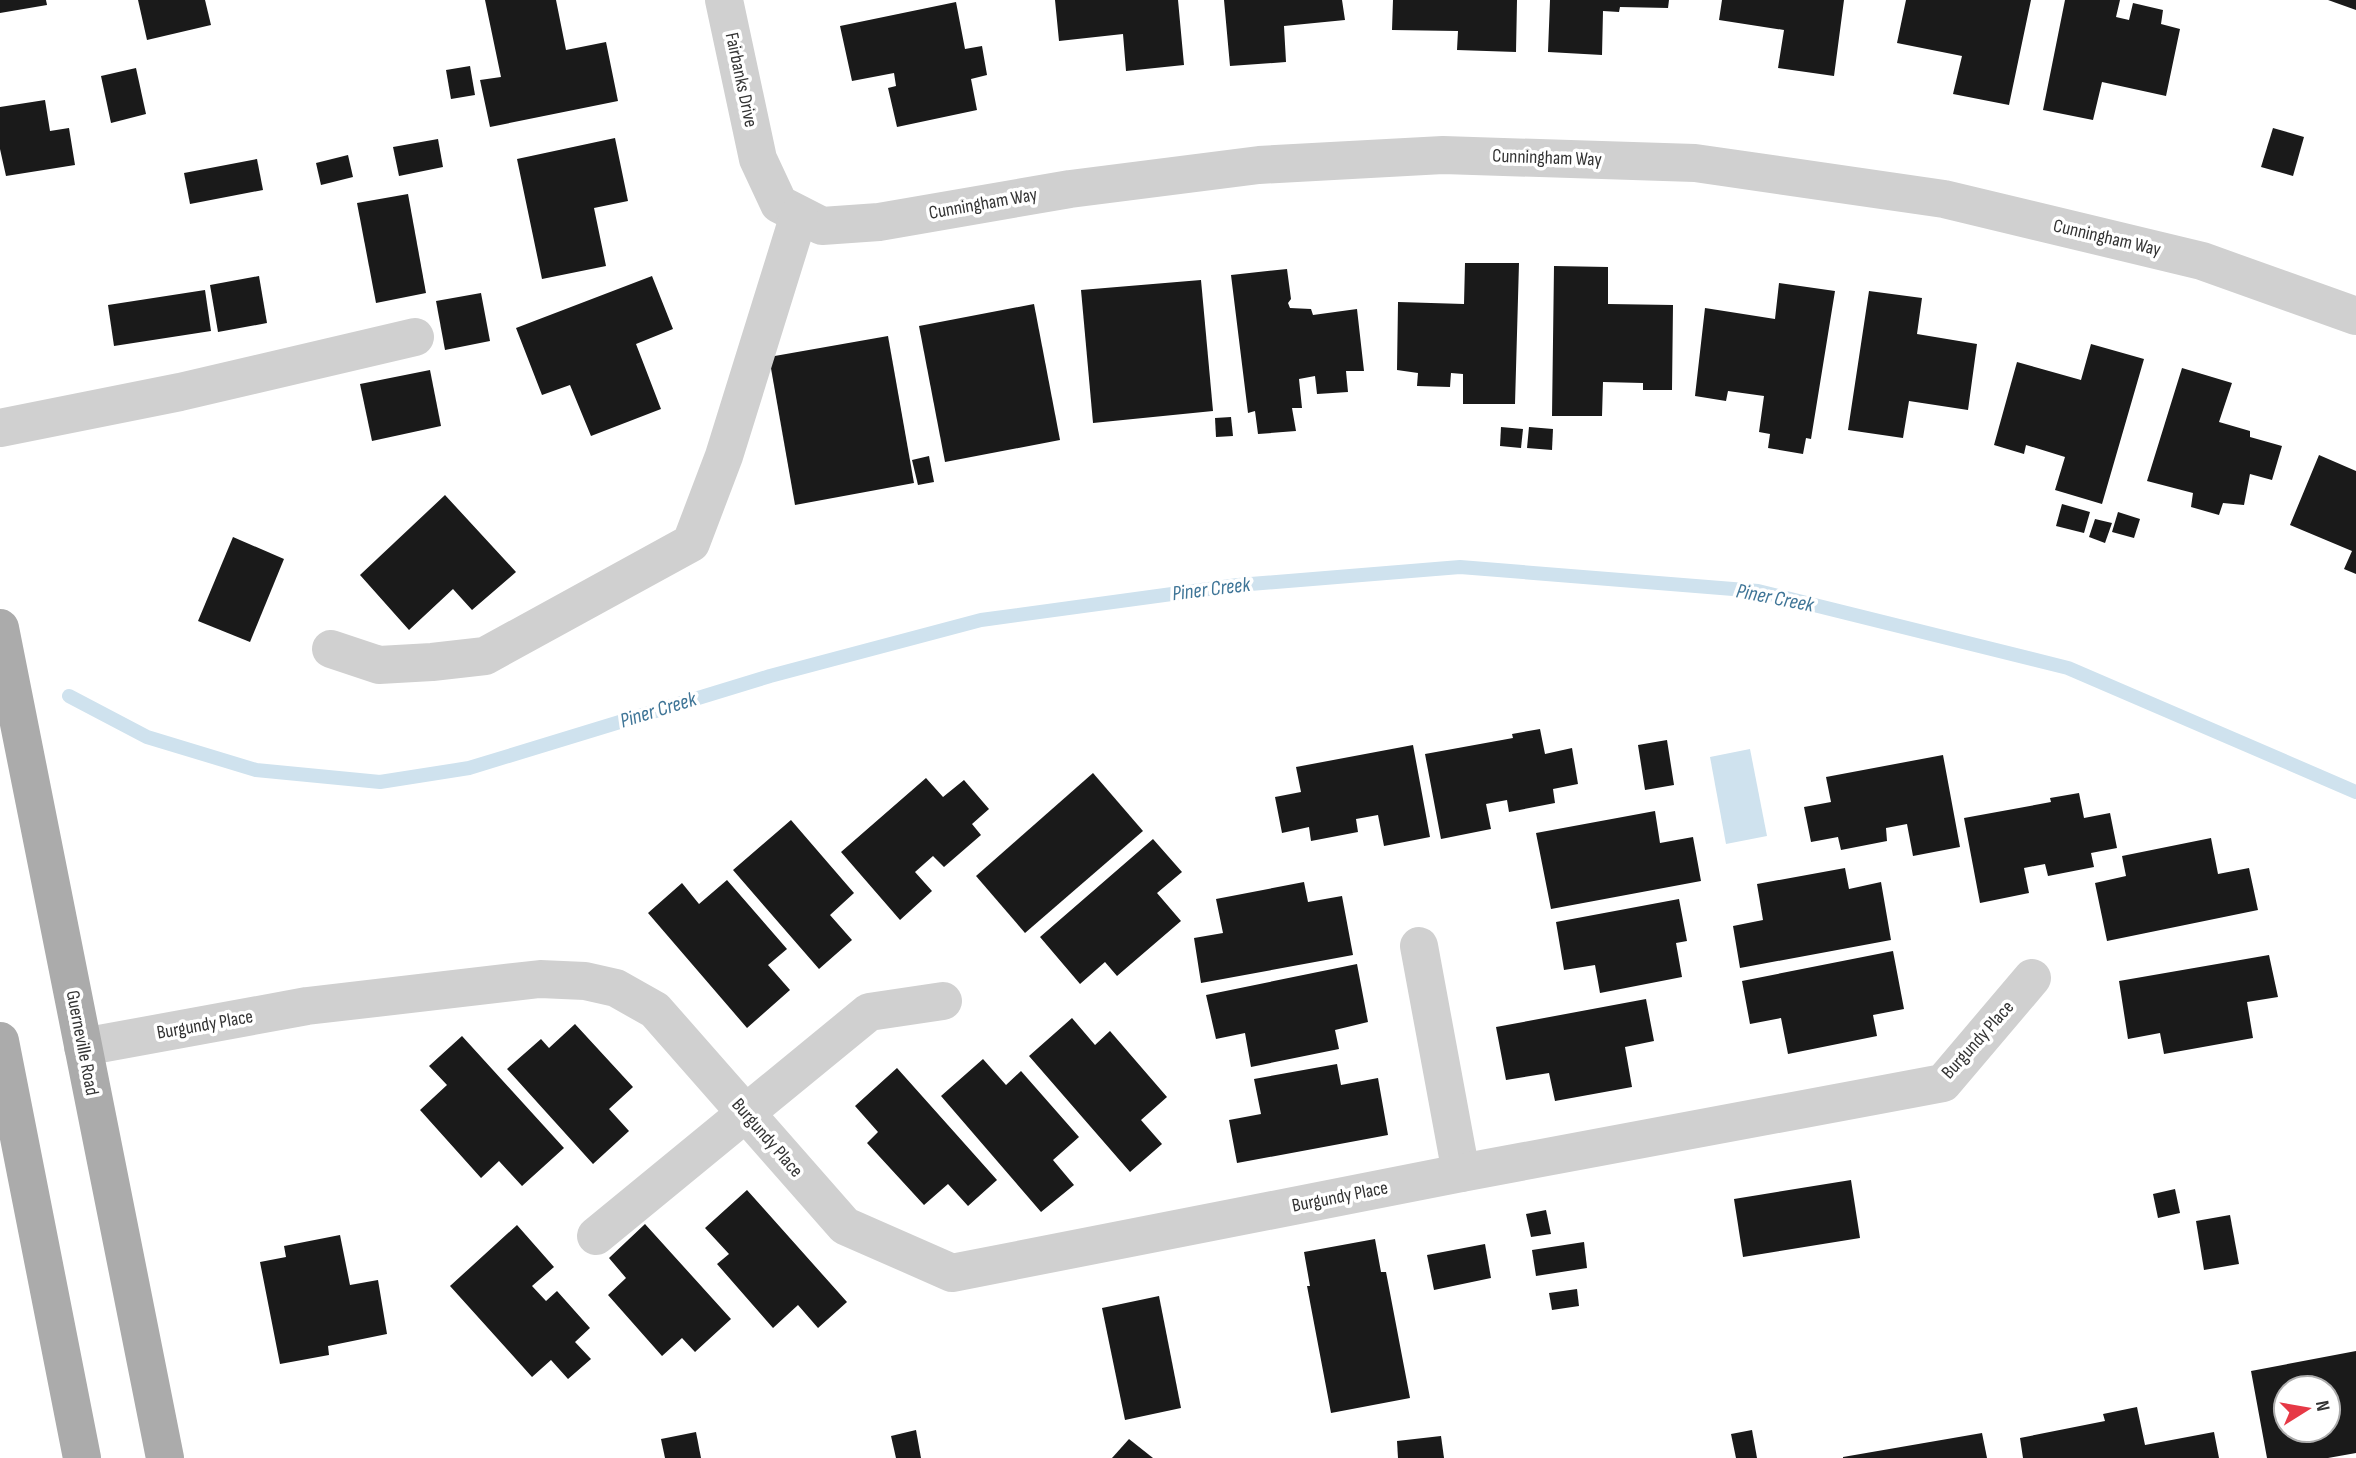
<svg xmlns="http://www.w3.org/2000/svg" width="2356" height="1458" font-family="'Sofia Sans Condensed',sans-serif">
<style>
.water{fill:#cfe2ee}
.lines{fill:none;stroke-linecap:round;stroke-linejoin:round}
.stream{stroke:#cfe2ee;stroke-width:14}
.building{fill:#1a1a1a;fill-rule:evenodd}
.minor{stroke:#d0d0d0;stroke-width:38}
.major{stroke:#ababab;stroke-width:38}
.labels{text-anchor:middle;dominant-baseline:central;stroke-width:7;stroke-linejoin:round;paint-order:stroke}
.street-label{font-size:19px;fill:#333;stroke:#fff}
.water-label{font-size:21px;font-style:italic;fill:#3f7597;stroke:#fff}
</style>
<rect width="100%" height="100%" fill="#fff"/>
<path class="water" d="M1750,749l17,87 -41,8 -16,-87z"/>
<g class="lines">
<path class="stream" d="M69,696l78,41 109,33 124,12 89,-14 301,-92 211,-56 257,-35 222,-18 298,24 310,77 288,124"/>
</g>
<g class="building">
<path d="M0,0h46l1,5 -47,8z"/>
<path d="M138,0h67l6,25 -64,15z"/>
<path d="M485,0h71l10,50 40,-8 12,59 -128,26 -10,-47 21,-3z"/>
<path d="M1055,0h123l6,65 -58,6 -3,-37 -64,7z"/>
<path d="M1224,0h118l3,20 -61,6 2,36 -56,4z"/>
<path d="M1393,0h124l-1,52 -59,-2 1,-19 -66,-1z"/>
<path d="M1550,0h119l-1,8 -48,-1 -1,5 -16,-1 -1,44 -54,-3z"/>
<path d="M1722,0h122l-10,76 -56,-8 6,-38 -65,-10z"/>
<path d="M1906,0h125l-22,105 -56,-11 9,-38 -65,-13z"/>
<path d="M2065,0h55l-4,17 13,3 4,-17 30,7 -2,14 19,5 -14,67 -64,-14 -9,38 -50,-10z"/>
<path d="M2328,0h28v10z"/>
<path d="M956,2l9,47 17,-3 5,29 -16,4 6,31 -80,17 -9,-39 8,-2 -2,-13 -42,8 -12,-55z"/>
<path d="M470,66l5,29 -24,4 -5,-29z"/>
<path d="M136,68l10,46 -35,9 -10,-47z"/>
<path d="M45,100l5,31 19,-3 6,37 -69,11 -6,-27v-42z"/>
<path d="M2273,128l31,9 -11,39 -32,-9z"/>
<path d="M615,138l13,63 -34,7 12,58 -64,13 -25,-120z"/>
<path d="M438,139l5,28 -44,9 -6,-29z"/>
<path d="M348,155l5,22 -32,8 -5,-22z"/>
<path d="M257,159l6,31 -73,14 -6,-31z"/>
<path d="M408,194l18,99 -50,10 -19,-100z"/>
<path d="M1465,263h54l-4,141h-52v-30l-12,-1 -1,14 -33,-1 1,-13 -21,-3 1,-68 66,2z"/>
<path d="M1554,266l54,1v37l65,1 -1,85h-29v-7l-40,-1 -1,34h-50z"/>
<path d="M1287,269l4,30 -3,4 2,5 21,1 2,6 44,-6 7,62h-18l2,21 -31,2 -2,-18 -16,3 3,29h-10l4,23 -38,3 -3,-23 -7,2 -17,-138z"/>
<path d="M259,276l8,47 -49,9 -8,-47z"/>
<path d="M652,276l21,53 -37,15 25,65 -70,27 -21,-51 -28,10 -26,-67z"/>
<path d="M1201,280l12,131 -120,12 -12,-133z"/>
<path d="M1779,283l56,8 -24,148 -5,-1 -3,16 -35,-6 2,-14 -11,-2 5,-36 -36,-5 -2,10 -31,-5 10,-88 70,11z"/>
<path d="M205,290l6,41 -97,15 -6,-41z"/>
<path d="M1869,291l53,7 -5,36 60,10 -9,66 -59,-9 -6,37 -55,-8z"/>
<path d="M481,293l9,48 -45,9 -9,-49z"/>
<path d="M1034,304l26,136 -115,22 -26,-136z"/>
<path d="M888,336l26,147 -119,22 -26,-148z"/>
<path d="M2091,344l53,15 -42,145 -47,-14 10,-33 -39,-12 -2,9 -30,-9 23,-83 64,18z"/>
<path d="M2182,368l50,15 -13,39 31,9v6l32,9 -10,34 -22,-6 -6,31 -21,-2 -4,12 -28,-8 2,-14 -46,-12z"/>
<path d="M430,370l11,56 -69,15 -12,-57z"/>
<path d="M1231,417l2,19 -17,1 -1,-19z"/>
<path d="M1501,427l22,2 -2,19 -21,-2z"/>
<path d="M1529,427l24,2 -1,21 -25,-2z"/>
<path d="M2319,455l37,16v103l-12,-5 8,-18 -62,-26z"/>
<path d="M929,456l5,26 -16,3 -6,-25z"/>
<path d="M445,495l71,77 -44,38 -19,-21 -44,41 -49,-55z"/>
<path d="M2062,504l28,8 -6,21 -28,-7z"/>
<path d="M2118,512l22,7 -6,19 -22,-6z"/>
<path d="M2095,519l17,4 -7,20 -16,-6z"/>
<path d="M233,537l51,22 -34,83 -52,-21z"/>
<path d="M1540,729l5,25 27,-6 6,36 -25,5 2,14 -46,9 -2,-12 -21,4 5,25 -50,10 -16,-85 88,-16 -1,-4z"/>
<path d="M1667,740l7,45 -29,5 -7,-45z"/>
<path d="M1413,745l17,92 -46,9 -6,-31 -22,4 2,13 -47,9 -2,-14 -27,6 -7,-36 26,-5 -5,-25z"/>
<path d="M1943,755l17,92 -47,9 -6,-32 -21,4 1,13 -46,9 -3,-13 -27,5 -7,-35 27,-5 -5,-25z"/>
<path d="M1093,773l50,58 -118,102 -49,-57z"/>
<path d="M926,778l17,19 21,-17 25,29 -17,15 9,11 -37,32 -11,-11 -18,16 17,19 -32,29 -59,-68z"/>
<path d="M2079,793l5,25 26,-5 7,35 -26,5 3,14 -46,9 -3,-12 -21,4 5,25 -49,10 -16,-85 87,-16 -1,-4z"/>
<path d="M1655,811l5,32 33,-6 8,44 -150,28 -15,-76z"/>
<path d="M791,820l63,73 -24,22 22,25 -33,29 -86,-99z"/>
<path d="M2211,838l7,36 31,-6 9,42 -151,31 -12,-58 31,-7 -4,-20z"/>
<path d="M1153,839l29,33 -25,21 24,28 -64,55 -12,-14 -25,22 -40,-47z"/>
<path d="M1845,868l4,21 32,-7 10,58 -151,28 -7,-42 30,-6 -6,-36z"/>
<path d="M727,880l60,69 -19,16 22,25 -43,38 -99,-115 34,-30 17,21z"/>
<path d="M1304,882l4,20 34,-6 11,59 -152,28 -7,-45 29,-5 -7,-34z"/>
<path d="M1679,899l8,42 -11,2 6,34 -82,16 -5,-28 -31,5 -8,-48z"/>
<path d="M1893,951l11,58 -31,6 4,21 -89,18 -7,-36 -31,6 -8,-43z"/>
<path d="M2269,955l9,42 -31,5 6,36 -89,16 -4,-21 -32,6 -9,-58z"/>
<path d="M1357,964l11,58 -33,8 4,19 -88,18 -6,-34 -29,6 -10,-44z"/>
<path d="M1646,999l8,42 -29,6 7,40 -77,14 -6,-28 -43,7 -10,-53z"/>
<path d="M1072,1018l23,27 15,-14 57,66 -26,23 21,24 -32,28 -101,-116z"/>
<path d="M575,1024l58,63 -24,22 20,22 -36,33 -86,-95 34,-30 8,9z"/>
<path d="M462,1036l102,112 -42,38 -23,-25 -18,17 -61,-68 27,-25 -18,-19z"/>
<path d="M983,1059l23,26 15,-14 58,66 -26,23 21,25 -33,27 -100,-116z"/>
<path d="M1337,1064l4,21 37,-7 10,57 -151,28 -8,-43 32,-6 -7,-35z"/>
<path d="M897,1068l100,112 -29,26 -20,-22 -24,21 -57,-62 11,-11 -23,-26z"/>
<path d="M1851,1180l9,58 -117,19 -9,-58z"/>
<path d="M2175,1189l5,24 -22,5 -5,-24z"/>
<path d="M747,1190l100,112 -29,26 -20,-23 -25,23 -56,-64 12,-10 -24,-26z"/>
<path d="M1546,1210l5,24 -20,3 -5,-23z"/>
<path d="M2230,1215l9,49 -35,6 -8,-49z"/>
<path d="M645,1224l86,95 -36,33 -13,-14 -20,18 -54,-61 18,-17 -17,-20z"/>
<path d="M517,1225l37,42 -22,19 14,15 11,-10 33,37 -15,14 16,17 -23,20 -17,-19 -19,17 -82,-91z"/>
<path d="M340,1235l10,50 28,-5 9,54 -59,12 1,9 -49,9 -20,-102 26,-5 -2,-11z"/>
<path d="M1375,1239l6,33h5l24,126 -79,15 -24,-127h3l-6,-34z"/>
<path d="M1584,1242l3,26 -51,8 -4,-26z"/>
<path d="M1485,1244l6,34 -57,12 -7,-35z"/>
<path d="M1577,1289l2,17 -27,4 -3,-17z"/>
<path d="M1159,1296l22,112 -56,12 -23,-112z"/>
<path d="M2356,1351v102l-28,5h-61l-16,-87zM2286,1388h42v42h-42z"/>
<path d="M2137,1407l8,38 69,-13 5,26h-196l-3,-20 85,-17 -2,-7z"/>
<path d="M916,1430l5,28h-25l-5,-22z"/>
<path d="M1752,1430l5,28h-21l-5,-24z"/>
<path d="M696,1432l5,26h-36l-4,-19z"/>
<path d="M1982,1433l5,25h-144v-1z"/>
<path d="M1441,1436l3,22h-46l-1,-17z"/>
<path d="M1129,1439l24,19h-41z"/>
</g>
<g class="lines">
<g class="minor">
<path d="M724,0l34,159 21,45 43,22 57,-4 191,-33 189,-24 184,-10 252,8 249,36 258,62 154,55"/>
<path d="M0,428l180,-36 235,-55"/>
<path d="M331,649l48,16 53,-3 53,-6 206,-113 33,-87 75,-241"/>
<path d="M1419,946l42,227"/>
<path d="M83,1047l224,-41 233,-27 45,2 31,7 39,22 190,216 107,47 509,-100 482,-90 89,-105"/>
<path d="M596,1236l273,-224 74,-11"/>
</g>
<g class="major">
<path d="M0,628l165,830"/>
<path d="M0,1041l82,417"/>
</g>
</g>
<g class="labels">
<g class="street-label">
<text transform="translate(741 80) rotate(78)">Fairbanks Drive</text>
<text transform="translate(1547 158) rotate(2)">Cunningham Way</text>
<text transform="translate(983 204) rotate(-10)">Cunningham Way</text>
<text transform="translate(2107 238) rotate(13)">Cunningham Way</text>
<text transform="translate(205 1025) rotate(-10)">Burgundy Place</text>
<text transform="translate(1978 1040) rotate(-48)">Burgundy Place</text>
<text transform="translate(82 1043) rotate(79)">Guerneville Road</text>
<text transform="translate(767 1138) rotate(49)">Burgundy Place</text>
<text transform="translate(1340 1197) rotate(-11)">Burgundy Place</text>
</g>
<g class="water-label">
<text transform="translate(1211 589) rotate(-7)">Piner Creek</text>
<text transform="translate(1775 598) rotate(11)">Piner Creek</text>
<text transform="translate(658 710) rotate(-17)">Piner Creek</text>
</g>
</g>
<g transform="translate(2307 1409) rotate(79)"><circle r="33" fill="#ffffff" stroke="#adadad" stroke-width="2"/>
<path d="M0-5L12 26L0 18L-12 26Z" fill="#e63946"/>
<text y="-10" font-size="19" font-weight="bold" text-anchor="middle" fill="#333333">N</text>
</g>
</svg>
